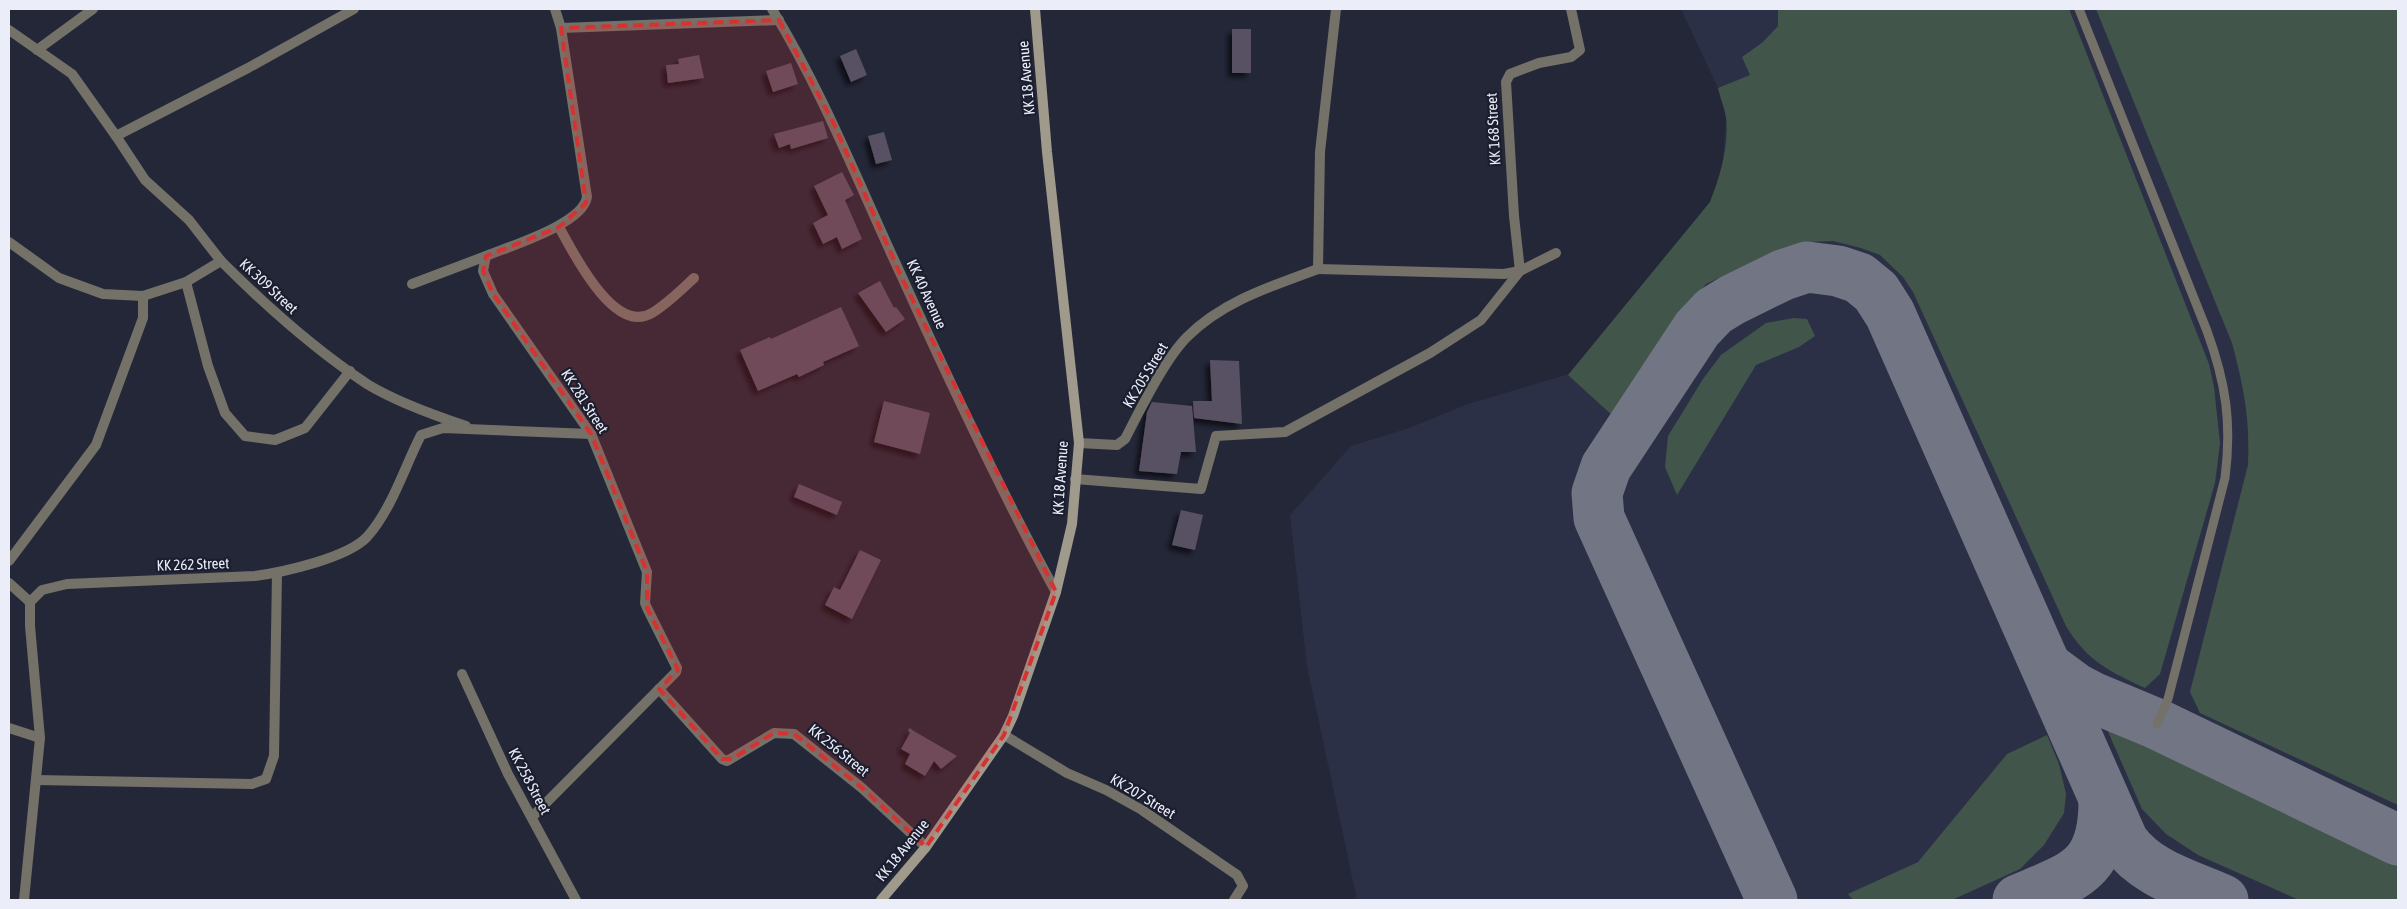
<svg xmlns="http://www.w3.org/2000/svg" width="2407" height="909" font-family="'Asap Condensed',sans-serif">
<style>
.built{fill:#2c3047}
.green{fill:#41554b}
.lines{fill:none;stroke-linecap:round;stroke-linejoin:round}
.taxiway{stroke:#727684;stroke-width:51}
.building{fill:#595164;filter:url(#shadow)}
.lane{stroke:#747168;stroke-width:9}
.street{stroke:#747168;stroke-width:10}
.secondary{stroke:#9f9a8c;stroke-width:10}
.marked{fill:#d73232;fill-opacity:0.2;stroke:#d73232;stroke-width:4;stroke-dasharray:10 6;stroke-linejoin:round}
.labels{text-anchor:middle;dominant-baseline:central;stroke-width:4.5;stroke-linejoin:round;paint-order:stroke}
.street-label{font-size:15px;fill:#ebedf9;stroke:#1b1e2e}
</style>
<defs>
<filter id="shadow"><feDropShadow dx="-4.5" dy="4.5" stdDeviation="2.5" flood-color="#0009"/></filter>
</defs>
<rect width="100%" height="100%" fill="#242738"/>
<path class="built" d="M1681,9h717v891h-1041l-50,-234 -17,-151 61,-69 58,-18 59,-24 101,-30 141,-172 12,-29 4,-55 -8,-30z"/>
<g class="green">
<path d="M1778,9h291l140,355 5,23 6,56 -5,40 -55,191 -15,14c-36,-17 -58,-27 -79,-62l-153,-334 -10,-15 -23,-22 -19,-7 -28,-7 -26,1 -82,33 -19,9 -15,18 -77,115 -46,-42 142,-173c10,-26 19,-55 16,-84 -1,-10 -6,-20 -8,-30l32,-13 -8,-18 21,-15 15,-16z"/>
<path d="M2096,9h302v796l-198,-92 -10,-21 58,-227c2,-48 -4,-76 -16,-122z"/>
<path d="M1794,318l13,1 8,17 -16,11 -43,18 -79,130 -12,-28 3,-31 35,-57 18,-24 45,-32z"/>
<path d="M2106,727l292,136v37h-99l-101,-45 -32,-21 -24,-25z"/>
<path d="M2047,735l12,29 7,30 -2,19 -20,32 -24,24 -68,31h-99l-5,-6 70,-32 89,-108z"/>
</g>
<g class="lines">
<g class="taxiway">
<path d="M2048,668l27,20 17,9 65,27 241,116"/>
<path d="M1772,900l-173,-382 -2,-25 9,-26 91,-138 17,-18 18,-11 51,-25 24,-8 31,4 21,7 17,14 14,22 233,527c23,33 64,43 100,59"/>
<path d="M2018,900c56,-24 86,-29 86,-99"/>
</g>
</g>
<g class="building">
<rect x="1232" y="29" width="19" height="44"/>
<path d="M856,49l11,26 -16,7 -11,-26z"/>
<path d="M699,55l5,23 -36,5 -2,-18 13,-1 -1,-5z"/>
<path d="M791,63l7,21 -25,8 -7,-21z"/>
<path d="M823,121l5,17 -37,11 -1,-5 -11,4 -5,-14z"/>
<path d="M884,132l8,28 -16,4 -8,-28z"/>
<path d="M842,172l12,23 -9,5 17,39 -20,10 -5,-12 -14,7 -10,-21 15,-8 -14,-29z"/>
<path d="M880,281l14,27 2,-1 9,12 -19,13 -28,-39z"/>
<path d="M841,307l18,39 -36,16 1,3 -25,12 -2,-3 -39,17 -18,-41 30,-13 1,2z"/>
<path d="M1210,360l29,1 3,63 -48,-6 -1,-17h19z"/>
<path d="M884,401l46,12 -10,41 -46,-12z"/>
<path d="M1152,402l40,4 4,46h-15l-4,22 -38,-3 8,-59z"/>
<path d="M799,484l43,18 -5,13 -43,-18z"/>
<path d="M1181,510l22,5 -8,35 -23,-5z"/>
<path d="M860,550l21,10 -29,59 -27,-14 9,-18 6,3z"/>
<path d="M910,728l2,2 45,26 -16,13 -7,-8 -9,15 -20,-12 5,-10 -9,-5 9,-16 -2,-3z"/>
</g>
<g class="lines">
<path class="lane" d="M2079,9l128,322c19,52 25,92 18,147l-57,221 -11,25"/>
<g class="street">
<path d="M772,9c52,85 88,178 130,268 48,106 98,213 154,315"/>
<path d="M561,28l218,-8"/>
<path d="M9,30l63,44 44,62"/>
<path d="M37,50l56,-41"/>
<path d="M559,227c14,25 55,109 93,86 15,-9 29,-23 42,-35"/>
<path d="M9,242l50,36 44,16 40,2 43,-14 35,-21c45,45 93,88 146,123 26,16 69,32 99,42"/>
<path d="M221,261l-32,-41 -44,-40 -29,-44 132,-68 106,-59"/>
<path d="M1318,269l186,5 16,-3 36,-18"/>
<path d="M186,282l22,84 17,47 20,23 30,4 30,-12 45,-57"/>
<path d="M412,284l74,-28"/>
<path d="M1079,443l38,2 8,-6c15,-29 40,-80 62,-102 36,-36 85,-51 131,-68l2,-117 16,-143"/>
<path d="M1075,479l126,10 15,-53 69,-4 145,-79 51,-33 39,-49 -6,-55 -8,-134 4,-8 29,-11 32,-6 9,-7 -9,-41"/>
<path d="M9,561l87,-116 47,-127v-22"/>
<path d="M9,583l21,19"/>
<path d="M462,674l46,100 68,126"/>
<path d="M659,689l63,70 5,2 47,-28 20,1 68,54 64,59"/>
<path d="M9,728l31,10"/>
<path d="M1004,735l63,38 39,17 36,20 95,65 6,11 -9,14"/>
<path d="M36,780l216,4 14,-5 8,-23 3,-183"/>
<path d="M532,817l144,-145 1,-4 -30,-60 -2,-5 2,-31 -56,-138 -98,-140 -10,-23 3,-15c24,-10 97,-32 101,-59l-26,-169 -6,-19"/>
<path d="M24,900l16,-162 -10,-112v-24l12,-12 25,-6 188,-8c29,-4 92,-18 112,-39 25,-28 37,-69 54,-102l22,-7 148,6"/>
</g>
<path class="secondary" d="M881,900l45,-53 78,-112 9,-19 43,-124 16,-68 7,-81 -32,-291 -12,-143"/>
</g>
<path class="marked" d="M779,20l54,102 69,156 154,314 -52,143 -78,112 -64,-59 -68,-54 -20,-1 -42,26h-10l-63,-70 19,-19 -31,-62v-36l-56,-138 -98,-140 -10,-23 3,-15 73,-29 27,-24 -25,-175z"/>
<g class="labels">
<g class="street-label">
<text transform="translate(1026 78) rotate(-95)">KK 18 Avenue</text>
<text transform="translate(1493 129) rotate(-93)">KK 168 Street</text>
<text transform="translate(269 286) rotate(43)">KK 309 Street</text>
<text transform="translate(927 294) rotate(65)">KK 40 Avenue</text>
<text transform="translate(1145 375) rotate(-59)">KK 205 Street</text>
<text transform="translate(585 401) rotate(57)">KK 281 Street</text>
<text transform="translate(1060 478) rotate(-86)">KK 18 Avenue</text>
<text transform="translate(193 564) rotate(-2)">KK 262 Street</text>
<text transform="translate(839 750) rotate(39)">KK 256 Street</text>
<text transform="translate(530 781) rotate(62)">KK 258 Street</text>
<text transform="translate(1143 796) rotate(31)">KK 207 Street</text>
<text transform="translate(902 850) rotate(-51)">KK 18 Avenue</text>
</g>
</g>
<rect width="2407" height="909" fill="none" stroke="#ebedf9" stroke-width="20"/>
</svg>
